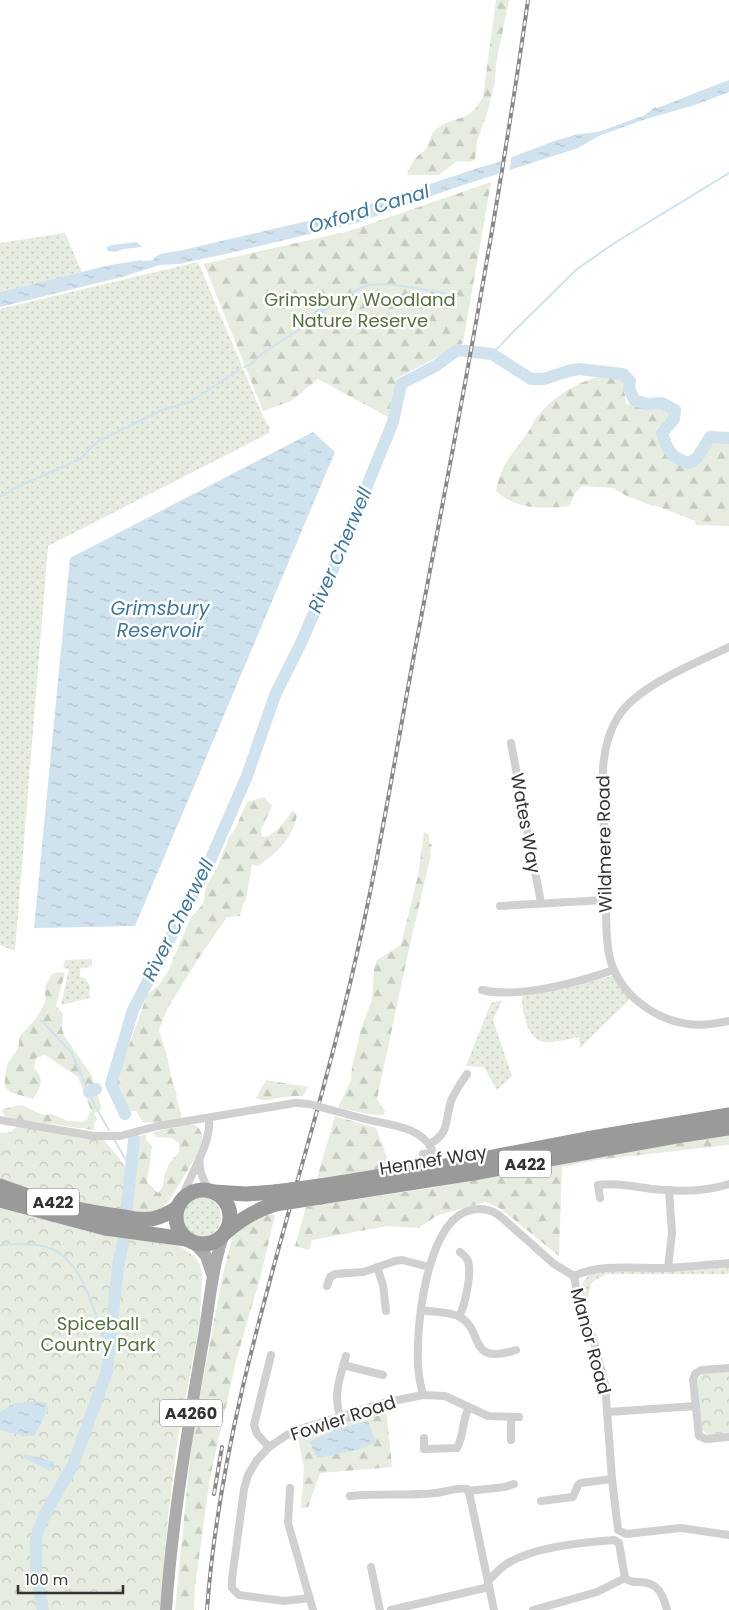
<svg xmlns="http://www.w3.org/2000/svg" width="729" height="1610" font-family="Poppins,sans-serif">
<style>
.grass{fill:url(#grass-dots)}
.forest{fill:url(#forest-firs);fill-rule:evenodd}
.park{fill:url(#park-crowns)}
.water{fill:url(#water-ripples)}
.pier{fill:#fff}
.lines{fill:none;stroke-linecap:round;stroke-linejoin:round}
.stream{stroke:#cfe2ee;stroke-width:2}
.river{stroke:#cfe2ee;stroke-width:12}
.street{stroke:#d0d0d0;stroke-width:8}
.primary{stroke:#ababab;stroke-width:12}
.highway{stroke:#9a9a9a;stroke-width:15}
.rail-casing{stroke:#888;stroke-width:4}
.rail{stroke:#fff;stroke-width:2;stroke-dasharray:5.5;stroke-linecap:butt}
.street-bridge{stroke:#d0d0d0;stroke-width:8}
.highway-bridge{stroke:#9a9a9a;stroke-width:15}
.labels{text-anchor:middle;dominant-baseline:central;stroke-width:5;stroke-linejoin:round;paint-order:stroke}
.shield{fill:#fff;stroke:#707070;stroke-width:1}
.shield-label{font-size:16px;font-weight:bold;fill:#333}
.park-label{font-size:18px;fill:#56703f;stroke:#fff}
.street-label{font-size:18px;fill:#333;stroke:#fff}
.water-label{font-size:19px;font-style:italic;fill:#3f7597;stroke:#fff}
</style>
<defs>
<pattern id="grass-dots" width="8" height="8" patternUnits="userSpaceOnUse" patternTransform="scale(1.25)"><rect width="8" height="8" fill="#e6ecdf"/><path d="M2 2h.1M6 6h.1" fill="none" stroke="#c6cbc0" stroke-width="1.8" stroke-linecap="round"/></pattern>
<pattern id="forest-firs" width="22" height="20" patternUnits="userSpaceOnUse" patternTransform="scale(1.25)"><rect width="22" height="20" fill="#e6ecdf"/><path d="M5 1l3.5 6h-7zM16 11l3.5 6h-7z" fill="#c6cbc0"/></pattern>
<pattern id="park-crowns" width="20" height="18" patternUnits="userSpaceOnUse" patternTransform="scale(1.25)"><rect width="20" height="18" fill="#e6ecdf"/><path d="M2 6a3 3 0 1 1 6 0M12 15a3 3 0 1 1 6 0" fill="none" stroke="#c6cbc0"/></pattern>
<pattern id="water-ripples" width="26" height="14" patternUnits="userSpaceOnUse" patternTransform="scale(1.25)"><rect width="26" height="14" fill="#cfe2ee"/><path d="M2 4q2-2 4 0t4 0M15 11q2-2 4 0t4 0" fill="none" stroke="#b2c2cd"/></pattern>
</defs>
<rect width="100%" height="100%" fill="#fff"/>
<g class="grass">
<path d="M65,233l17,39 -82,20v-49z"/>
<path d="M198,262l65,154 7,12 -1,5 -221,113 -33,405 -15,-6v-636z"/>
<path d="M92,959v6l-3,2 -9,2v8l6,2 4,7 -1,12 -28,7 8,-36 -6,-1 2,-8z"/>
<path d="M613,976l17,23 -50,49 -1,-11c-11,2 -25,6 -35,5 -18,-3 -22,-31 -22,-46z"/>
<path d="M502,1000l-9,20 19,56 -15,14 -13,-23 -18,-1 25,-63z"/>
<circle cx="201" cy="1217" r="20"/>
<path d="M729,1265v8l-4,1h-118l-15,8 -5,18h-5c0,-16 -1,-20 13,-29z"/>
</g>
<g class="forest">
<path d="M496,0h13l-13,64 -1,18 -7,28 -11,31 -2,19 -6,2 -12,-1 -18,14h-32c2,-8 6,-15 12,-20 2,-2 4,-3 6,-5 6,-8 4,-17 14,-23 19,-12 31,-5 44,-30z"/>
<path d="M491,182l-28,161 -67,36 -8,38 -70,-38 -27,22 -28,10 -59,-147 145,-33z"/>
<path d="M598,377l25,2 3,25c6,1 36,2 38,3 4,2 5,7 7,11l-14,10c1,12 18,43 34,36 9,-4 15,-15 20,-23l8,-2 10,4v83l-33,-1 -1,-4 -38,-15h-4l-26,-10 -14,-8 -31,-2 -7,7 -6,13c-27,3 -52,4 -73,-15 5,-27 16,-36 31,-57 4,-6 6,-12 10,-17 15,-19 38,-34 61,-40z"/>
<path d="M264,797l8,9 -11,24 1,7c14,-1 23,-17 31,-27l4,6c-6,24 -19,36 -39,50l-6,-2 -6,35 -3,5 -3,12 -13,1 -29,42 -31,50 -8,21 9,30 4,21 4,10 1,10 4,12v6l-26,4 -12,-1 -7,-11 -7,1 -14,-27 32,-90 13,-11 9,-15 21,-50 13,-15 3,-17 12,-21 11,-29 6,-8 12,-27z"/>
<path d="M424,832l5,3v8l3,2 -2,7 1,2 -24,104 -30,141 8,12 -1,4c-16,0 -29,-4 -44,-7l-1,-2 12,-26 1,-13 9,-38 11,-29 2,-32 3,-8 24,-15 17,-70z"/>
<path d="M65,972l-9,34 7,7 -1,16 3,8 27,39 10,33 -8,4 3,6 -3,5v6l-72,-10 -17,-4 -3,-4 1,-3 18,-4 22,10 8,-1 17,7 13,1 6,-2 4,-10 -13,-33 -33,-22 -9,3 -2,10c11,11 7,19 -1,31l-23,-7 -5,-5c-1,-4 1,-21 3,-24 7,-11 12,-12 11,-26 10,-11 21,-21 26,-35 1,-5 0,-7 0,-11 0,-7 5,-13 8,-18z"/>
<path d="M266,1080l42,7 -5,9c-5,0 -11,0 -17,1 -11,1 -20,6 -30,1z"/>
<path d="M335,1116l41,12 15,40 -74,10z"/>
<path d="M188,1125h8c3,3 5,6 6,10 1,11 -8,24 -13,33 -14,22 -25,57 -60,41l8,-62 -1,-9 2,-2 9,-1 -1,5 6,6 -5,36 11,11 5,-7 1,-10 5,-12 10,-12v-9l-7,-5 -16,-1 -3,-5z"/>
<path d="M729,1133v12l-133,15 -34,7 -3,89 -58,-47 -15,-7 -48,13 -20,13 -30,-2 -76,14 -3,10 -14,-4 11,-39 125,-19 168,-34z"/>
<path d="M265,1215h10l-14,60 -24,82 -27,120 -15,110 -1,23h-19l17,-172 31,-164 10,-40z"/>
<path d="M386,1407l6,60 -72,6 -12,34 -7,1 3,-40 -7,-34 54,-19zM368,1421l8,21 -58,15 -9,-14z"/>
</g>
<g class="park">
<path d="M18,1126l86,14 22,27 -8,70 46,6 17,4 14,10 5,8 2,9 -2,47 -22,116 -10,80 -8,93h-160v-477l10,-1z"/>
<path d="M729,1371v63c-10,1 -21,5 -27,-5l-5,-49 7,-7z"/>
</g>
<g class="water">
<path d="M729,80v12l-31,12 -52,15 -45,16 -23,13 -127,41 -91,33 -139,33 -42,9 -19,1 -38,12 -122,30v-15l110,-27 32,-5 1,1 11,-1v-2l6,-4 23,-4 163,-38 135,-45 15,-4 58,-22 25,-7 19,-2 47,-17 10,-8 2,1z"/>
<path d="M137,242l5,5 -18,2 -10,3 -7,-2v-3l4,-2z"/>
<path d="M333,306l-30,23h-3l-4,-5 3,-5 12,-4 9,-8z"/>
<path d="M313,432l22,20 -200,474 -101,2 36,-370z"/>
<path d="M38,1401l9,2 1,7 -14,26c-8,0 -26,-3 -34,-6v-18l15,-9z"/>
<path d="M368,1421l8,21 -19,8 -40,8 -8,-16 29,-13z"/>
<path d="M25,1454l30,8 -5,9 -27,-14z"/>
</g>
<path class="pier" d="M512,156l-3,16 -11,4 4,-16z"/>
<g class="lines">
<g class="stream">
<path d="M333,306c10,-6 21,-16 33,-20 18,-6 71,6 92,10"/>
<path d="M492,354l21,-22 64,-63 39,-27 113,-69"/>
<path d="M244,367l6,-2 13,-12 37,-24"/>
<path d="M0,497l15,-9 65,-29 18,-18 64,-31 28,-8 49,-32"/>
<path d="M41,1020l30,32 24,54 14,24"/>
<path d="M114,1139l17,30"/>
<path d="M0,1245c13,-1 29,-2 42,1 31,6 44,40 53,66 4,14 7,27 14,40"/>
</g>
<g class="river">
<path d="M89,1092l7,-3"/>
<path d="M125,1114l-14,-30 22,-74 76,-147 38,-87 28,-81 26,-52 30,-69 62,-152 8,-38 36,-19 20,-15 35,4 39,25h13l24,-8 11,-2 44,5 7,7 -1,7 5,12 13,4 15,-1 13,7 -1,9 -12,14c6,17 8,25 27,30l8,-5 13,-21 19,1"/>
<path d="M43,1610l-7,-40v-34l10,-24 27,-47 34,-94 11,-105 5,-23 11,-103"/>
</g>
<g class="street">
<path d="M729,647c-33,16 -92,39 -111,70 -22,35 -14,78 -14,118 0,24 1,48 2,72 0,17 0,35 4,52 10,35 43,60 78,65 14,2 27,0 41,-3"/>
<path d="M511,743l30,160"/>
<path d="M500,906l105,-6"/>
<path d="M482,990c37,9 96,-8 132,-20"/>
<path d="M365,1119c22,6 57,7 67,31l-1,3 -8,1"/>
<path d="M0,1120l94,16h26l38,-10 137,-23"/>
<path d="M429,1144c21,-10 16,-24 22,-43 4,-10 10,-18 16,-27"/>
<path d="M199,1159l2,14 7,17"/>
<path d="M600,1198l-2,-13c19,-2 35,1 54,4 26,3 52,3 77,-5"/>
<path d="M180,1202c9,-26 32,-58 29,-84"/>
<path d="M377,1267l6,18 3,26"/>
<path d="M668,1268l4,-35 -3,-43"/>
<path d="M574,1276l5,27 15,39 11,42 7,95 6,51 8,4 55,-6 48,7"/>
<path d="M574,1276c28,-13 62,-7 93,-8 20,-1 41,-3 62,-5"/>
<path d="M327,1286l3,-9 5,-3 29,-2 31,-11 7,-1 27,7"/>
<path d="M421,1310c11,2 31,2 39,7 25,14 6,49 56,33"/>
<path d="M459,1316c6,-9 13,-44 9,-55 -2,-4 -5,-7 -8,-9"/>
<path d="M343,1365l40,10"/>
<path d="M729,1368l-28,2 -6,4 -2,6 6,56 7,3 23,-2"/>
<path d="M423,1395c-4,-15 -6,-30 -5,-46 0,-35 11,-130 53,-139 10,-2 20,-1 29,6l54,48 20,12"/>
<path d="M608,1412l88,-6"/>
<path d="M340,1416c-7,-23 0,-38 6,-60"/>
<path d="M424,1438v11l33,-1c7,-12 5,-28 12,-41"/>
<path d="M511,1440v-23"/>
<path d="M269,1447l-12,-13 -3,-9 17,-70"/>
<path d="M290,1488l-2,35 25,87"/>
<path d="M468,1491l37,-4 9,-3"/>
<path d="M350,1496c29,-3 58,0 86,-3 10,-1 21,-6 31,-4l2,3 25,118"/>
<path d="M541,1501l32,-4 5,-12 3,-2 31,-4"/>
<path d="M371,1567l9,43"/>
<path d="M625,1578c5,4 8,4 14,4 19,0 24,12 28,28"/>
<path d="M488,1581c6,-6 12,-13 20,-18 29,-17 73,-20 106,-23l5,3 6,35"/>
<path d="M310,1598l-26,3 -45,-6 -7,-7v-9l12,-90 4,-14 9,-15 12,-13 18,-12 13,-6 83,-26 40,-8 22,1 43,20 31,1"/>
<path d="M391,1610l98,-23"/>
<path d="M533,1610l64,-18 28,-14"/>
</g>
<g class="primary">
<path d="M194,1243l12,13 6,18"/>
<path d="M166,1610c6,-88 21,-176 36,-263 7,-37 9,-75 21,-111"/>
</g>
<g class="highway">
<path d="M0,1186c39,15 83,26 125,31 9,2 18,3 27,2 9,-2 17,-6 25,-11"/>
<path d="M320,1186l132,-21 134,-26 143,-24"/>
<circle cx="203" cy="1217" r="27"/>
<path d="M214,1192l32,2 29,-2"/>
<path d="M320,1197l153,-24 203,-37 53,-8"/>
<path d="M0,1200l105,28 81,11"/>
<path d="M226,1232c15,-13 30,-22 49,-28"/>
</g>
<defs>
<g id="rail">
<path d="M214,1494l8,-47"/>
<path d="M207,1610c16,-218 96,-423 145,-635 28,-118 46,-238 69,-357 39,-205 78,-411 107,-618"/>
</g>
</defs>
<use href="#rail" class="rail-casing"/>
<use href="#rail" class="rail"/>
<path class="street-bridge" d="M295,1103l14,1 56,15"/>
<g class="highway-bridge">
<path d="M275,1192l45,-6"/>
<path d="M275,1204l45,-7"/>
</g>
</g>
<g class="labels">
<g class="shield">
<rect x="499" y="1150.5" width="52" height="27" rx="4"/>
<rect x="27" y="1188.5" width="52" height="27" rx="4"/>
<rect x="160" y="1399.5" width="62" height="27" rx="4"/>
</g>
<g class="shield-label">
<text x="525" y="1164">A422</text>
<text x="53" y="1202">A422</text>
<text x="191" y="1413">A4260</text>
</g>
<g class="park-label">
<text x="360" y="299">Grimsbury Woodland<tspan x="360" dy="21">Nature Reserve</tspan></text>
<text x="98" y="1323">Spiceball<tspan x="98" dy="21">Country Park</tspan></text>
</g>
<g class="street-label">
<text transform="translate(526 823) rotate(80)">Wates Way</text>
<text transform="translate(604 844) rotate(-91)">Wildmere Road</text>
<text transform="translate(433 1160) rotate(-9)">Hennef Way</text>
<text transform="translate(591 1341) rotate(75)">Manor Road</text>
<text transform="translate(343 1418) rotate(-18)">Fowler Road</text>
</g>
<g class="water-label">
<text transform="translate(369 209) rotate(-17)">Oxford Canal</text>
<text transform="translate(340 550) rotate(-67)">River Cherwell</text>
<text x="160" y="608">Grimsbury<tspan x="160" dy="22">Reservoir</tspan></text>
<text transform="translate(178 920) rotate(-63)">River Cherwell</text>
</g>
</g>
<path d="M18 1585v8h105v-8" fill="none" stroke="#333333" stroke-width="2.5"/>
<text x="25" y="1585" font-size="15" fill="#333333" stroke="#ffffff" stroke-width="4" paint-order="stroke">100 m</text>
</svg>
